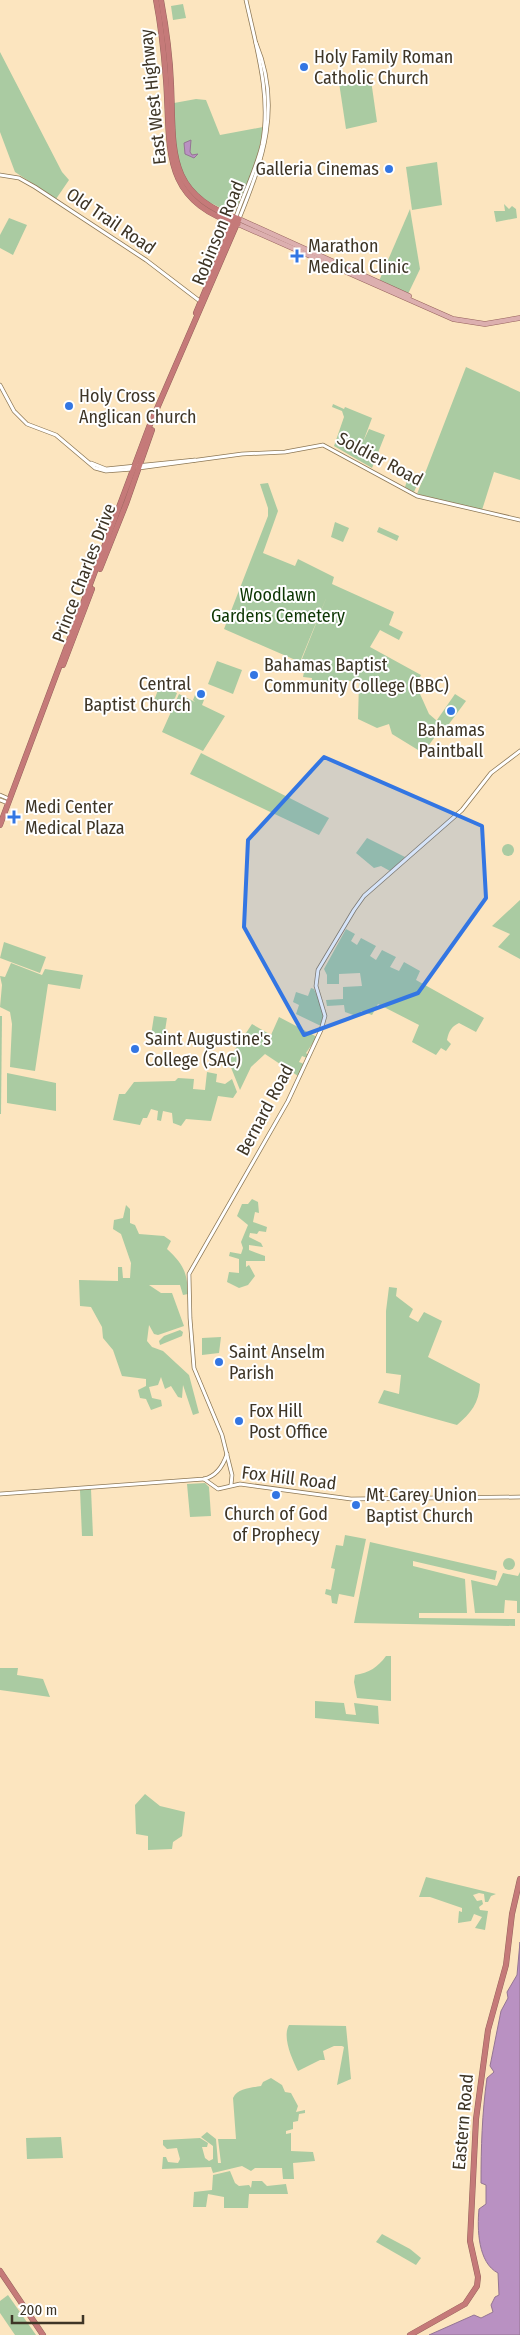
<svg xmlns="http://www.w3.org/2000/svg" width="520" height="2335" font-family="'Fira Sans Condensed',sans-serif">
<style>
.green{fill:#aacba2}
.water{fill:#b991c2;stroke:#947593}
.lines{fill:none;stroke-linecap:round;stroke-linejoin:round}
.secondary-casing{stroke:#8d7856;stroke-width:4.5}
.primary-casing{stroke:#96625c;stroke-width:5.5}
.highway-casing{stroke:#96625c;stroke-width:6}
.secondary{stroke:#fff;stroke-width:3}
.primary{stroke:#dcafaf;stroke-width:4.5}
.highway{stroke:#c57a79;stroke-width:5}
.marked{fill:#3376e3;fill-opacity:0.2;stroke:#3376e3;stroke-width:4;stroke-linejoin:round}
.poi-dot{fill:#3376e3;stroke:#fff;stroke-width:2}
.labels{text-anchor:middle;dominant-baseline:central;stroke-width:4;stroke-linejoin:round;paint-order:stroke}
.poi-label{font-size:18px;fill:#3e3526;stroke:#fff;text-anchor:start}
.street-label{font-size:18px;fill:#3e3526;stroke:#fff}
.park-label{font-size:18px;fill:#0e3704;stroke:#fff}
</style>
<rect width="100%" height="100%" fill="#fce5bf"/>
<g class="green">
<path d="M183,4l3,14 -13,2 -2,-14z"/>
<path d="M0,52l62,120 7,8 -13,19 -41,-27 -15,-40z"/>
<path d="M370,73l7,49 -31,7 -8,-53z"/>
<path d="M196,99l10,1 14,35 43,-8c-1,17 -17,74 -30,85 -6,0 -12,-4 -18,-7 -42,-19 -40,-61 -41,-102z"/>
<path d="M437,162l5,43 -30,5 -6,-43z"/>
<path d="M504,204l5,5 3,-3 4,3 1,9 -21,4 -2,-11h11z"/>
<path d="M410,209l10,60 -12,25 -29,-13z"/>
<path d="M9,218l18,7 -14,30 -13,-7v-13z"/>
<path d="M466,367l54,25v88l-26,-8 -12,38 -65,-16z"/>
<path d="M333,404l11,5 1,-2 27,11 -9,24 6,-13 16,6 -13,33 -38,-22 10,-29 -2,-6 -10,-4z"/>
<path d="M408,478l10,5 -4,9 -9,-5z"/>
<path d="M268,483l10,28 -15,42 32,13 3,-7 36,18 -2,7 62,28 -5,13 14,7 -4,8 -19,-10 -10,17 51,28 -5,10 13,29 14,12 -20,27 -31,-19 -3,-10 -12,4 -19,-9 1,-37 -19,-2 -1,6h-28l1,-8 -9,-1 1,-5 -6,-3 29,-73 -27,66 -76,-33 44,-113v-8l-8,-24z"/>
<path d="M335,522l14,6 -6,14 -12,-5z"/>
<path d="M379,527l20,9 -2,5 -20,-9z"/>
<path d="M217,661l25,9 -9,24 -25,-10z"/>
<path d="M160,685l17,8 -7,18 -17,-8z"/>
<path d="M179,694l16,8 -2,-2 2,-5 9,5 -2,5 23,11 -22,35 -41,-19z"/>
<path d="M455,694l11,7 -20,27 -9,-8z"/>
<path d="M201,753l128,65 -10,17 -129,-61z"/>
<path d="M367,838l38,19 -15,14 -9,-5 -7,2 -18,-15z"/>
<circle cx="508" cy="850" r="6"/>
<path d="M520,900v59l-22,-12 12,-13 -18,-8z"/>
<path d="M346,929l9,5 -4,7 6,4 4,-7 15,8 -6,10 6,4 6,-10 14,7 -6,10 9,4 5,-9 16,9 -4,9 68,38 -8,14 -17,-9c-8,4 -10,8 -12,17l4,4 -5,7 -5,-3 -5,7 -24,-13 7,-17 -41,-21 -6,11 -11,-4 -2,6 -14,-5 -1,-7 -17,1 -1,-6 17,-1v-12l19,-1 -2,-13 -21,1v10h-12v-9l-3,-6z"/>
<path d="M4,942l42,15 -6,16 -40,-15z"/>
<path d="M11,963l31,12 3,-6 38,6 -3,14 -32,-5 -13,87 -25,-4 2,-43 -2,-12 -10,-5 2,-22 -2,-9 5,1z"/>
<path d="M311,988l3,1 10,24 -3,13 -25,-12 3,-9 -6,-3 3,-10 12,4z"/>
<path d="M0,1016h2l-1,98h-1z"/>
<path d="M154,1016l13,2 -3,19 -13,-2z"/>
<path d="M279,1017l38,20 -11,16 2,2 -1,3 -5,-2 -3,6 5,2 -6,12 -33,-22 -14,13 -11,23 -12,-30 24,-36 19,11z"/>
<path d="M207,1072l10,2 -1,8 9,2 7,-5 5,13 -4,6 -15,-2 -7,25 -25,-2 -5,7 -8,-3 -1,-10 -9,-2 -2,10 -4,-1 1,-9 -7,-2 -4,9h-4l-3,7 -27,-5 6,-26h6l9,-12 41,-1 3,-3 16,1 -1,10 12,1z"/>
<path d="M7,1073l49,10v28l-49,-8z"/>
<path d="M252,1199l6,3 1,11 -4,-1 -2,10 14,5 -1,5 -7,-1 -2,3 -7,-1 -1,4 12,6 2,4 -14,-2v5l16,6v5h-19v6l3,-2 6,11 -7,9 -9,3 -12,-6 2,-10 10,1v-14l-10,-3 1,-4 11,2 2,-6 -2,-6 7,-17 -11,-9 5,-12h6z"/>
<path d="M126,1205l4,4v14l5,2 4,9 25,2 7,5 -4,8c17,16 20,23 21,45l-5,1 -3,-10h-31l12,8h11l12,33 -26,9 -4,-1 -5,-9 -2,16 5,6 11,4 26,24 10,38 -6,2 -10,-30 -1,13 -4,-1 -7,-11 -6,3 -4,-12 -3,8 -9,2 3,11 9,2 1,6 -11,4 -5,-11 -6,-1 -2,-8 8,-4v-7l-24,-3 -9,-26 -10,-12 -1,-11 -11,-20 -11,-1 -1,-26 39,1v-14h4l1,11h7l1,-15 -10,-29 -8,-5 1,-9 9,-2z"/>
<path d="M389,1287l8,1 -1,8 17,13 -4,8 9,5 6,-10 18,9 -14,36 52,27c-1,19 -9,29 -23,41l-79,-22 6,-13 15,4 2,-19 -15,-2v-62z"/>
<path d="M180,1330l3,2 -1,4 -22,9 -1,-4 5,-5z"/>
<path d="M221,1337l-2,16 -17,2v-17z"/>
<path d="M205,1483l4,4 2,29 -21,1 -3,-33z"/>
<path d="M91,1489l2,47h-11l-2,-46z"/>
<path d="M345,1535l21,4 -12,58 -15,-3 -2,10 -5,-1 -1,-7 -6,-2 1,-5 5,1 4,-21 -4,-1 5,-23 7,1z"/>
<path d="M370,1542l127,29 -2,9 -82,-19v5l52,13 2,34h-48v5l96,1v7l-161,-3z"/>
<circle cx="509" cy="1564" r="6"/>
<path d="M520,1572v41h-3v-12l-12,-1 -1,13h-29l-4,-33 26,6 6,-13 15,3z"/>
<path d="M386,1656h5v45l-34,-3 -3,-16 1,-7c14,-2 23,-8 31,-19z"/>
<path d="M0,1668h18l-1,7 26,4 7,18 -50,-7z"/>
<path d="M315,1701l29,2 2,11 10,1 -2,-12 24,3 1,18 -64,-6z"/>
<path d="M145,1794l15,12 25,6 -3,24 -9,6 -1,7 -24,1v-14l-12,-2 -1,-29z"/>
<path d="M426,1877l70,17 -5,2 -3,6h-3l-1,-8 -5,-1 -6,2 4,6 5,-1 1,4 -4,3 1,3 8,1 -3,19 -10,-2 7,-11 -8,-3 -3,7 -13,2 1,-12 3,1v-4l-32,-11h-11z"/>
<path d="M289,2025l57,1 5,53 -14,6 7,-38 -2,-1h-8l-11,5 2,9h-5l-22,11c-6,-12 -16,-34 -9,-46z"/>
<path d="M271,2078l11,7 3,7 6,1 7,13 -2,6 9,-2v3l-6,1 -1,7 -5,1v7l-7,2v3l5,-1v18l22,1 2,9 -22,2 1,16h-11l-1,-11h-27l-4,3 -9,-5 -29,7 -2,-6 -49,2 1,-12h3l2,5 10,1 2,-4 -3,-11 -10,1 -4,-4v-5l37,-2 8,5 -1,4h-5l3,11 4,3 4,-2v-13l-12,-9 6,-5 9,7 2,24h3l-3,-24h18l-3,-41c5,-10 18,-10 28,-12l2,-4z"/>
<path d="M61,2137l2,21 -36,1 -1,-21z"/>
<path d="M230,2171l5,12 4,3 10,-1 2,3 1,-7h10l5,5 19,-2 2,10h-39l-1,14h-24v-11l-16,-3 -2,13h-13l1,-15 18,-2 1,-15z"/>
<path d="M382,2234l28,15 11,9 -5,7 -40,-23z"/>
<path d="M8,2295l28,40h-21l-15,-22v-12z"/>
</g>
<g class="water">
<path d="M191,140l-1,12 2,3 6,-1 -4,4 -9,-4 -1,-11z"/>
<path d="M520,1942v393h-91l45,-20 7,3 12,-6 -2,-7 4,-8 4,-2 -1,-22c-20,-10 -21,-44 -19,-64l7,-5v-19l-5,-2c0,-35 1,-70 6,-105l7,-6 -4,-6 11,-55 7,-13 -1,-6 10,-17z"/>
</g>
<g class="lines">
<defs>
<g id="secondary">
<path d="M0,175l19,3 16,9 111,73 55,42"/>
<path d="M236,217c8,-24 20,-47 26,-72 10,-48 -6,-99 -16,-145"/>
<path d="M239,219c24,-59 43,-113 17,-176"/>
<path d="M0,385l14,26 13,13 29,11 39,33 11,3 27,-2"/>
<path d="M91,463l15,6 89,-9"/>
<path d="M139,468l103,-14 43,-2 38,-7 94,51 103,24"/>
<path d="M0,795l9,4"/>
<path d="M0,800l8,3"/>
<path d="M204,1479l14,10 22,-5 111,15 169,-2"/>
<path d="M231,1485l1,-10 -10,-40 -28,-67 -4,-50 -1,-44 99,-173 33,-71 4,-14 -9,-30 2,-16 36,-60 10,-14 98,-86 29,-37 29,-22"/>
<path d="M0,1494l204,-15c13,-3 19,-13 23,-25"/>
</g>
<g id="primary">
<path d="M239,219l170,77"/>
<path d="M238,224l215,95 32,5 35,-6"/>
</g>
<g id="highway">
<path d="M156,0c5,26 8,53 10,80 5,65 -7,121 72,144"/>
<path d="M221,218l6,8v9"/>
<path d="M196,313l38,-92"/>
<path d="M100,569l26,-65 26,-74"/>
<path d="M63,665l29,-76"/>
<path d="M0,825l149,-398 90,-208c-74,-24 -65,-70 -68,-135 -1,-28 -5,-57 -10,-84"/>
<path d="M0,2271l43,64"/>
<path d="M410,2335l55,-31 12,-18 1,-9 -8,-36 6,-122 12,-89 18,-65 6,-51 8,-35"/>
</g>
</defs>
<use href="#secondary" class="secondary-casing"/>
<use href="#primary" class="primary-casing"/>
<use href="#highway" class="highway-casing"/>
<use href="#secondary" class="secondary"/>
<use href="#primary" class="primary"/>
<use href="#highway" class="highway"/>
</g>
<path class="marked" d="M324,757l158,69 4,72 -68,95 -114,42 -60,-108 4,-87z"/>
<g class="poi-dot">
<circle cx="304" cy="67" r="5"/>
<circle cx="389" cy="169" r="5"/>
<path d="M294.5 248.5h5v5h5v5h-5v5h-5v-5h-5v-5h5z"/>
<circle cx="69" cy="406" r="5"/>
<circle cx="254" cy="675" r="5"/>
<circle cx="201" cy="694" r="5"/>
<circle cx="451" cy="711" r="5"/>
<path d="M11.5 809.5h5v5h5v5h-5v5h-5v-5h-5v-5h5z"/>
<circle cx="135" cy="1049" r="5"/>
<circle cx="219" cy="1362" r="5"/>
<circle cx="239" cy="1421" r="5"/>
<circle cx="276" cy="1495" r="5"/>
<circle cx="356" cy="1505" r="5"/>
</g>
<g class="labels">
<g class="poi-label">
<text x="314" y="57">Holy Family Roman<tspan x="314" dy="21">Catholic Church</tspan></text>
<text x="379" y="169" text-anchor="end">Galleria Cinemas</text>
<text x="308" y="246">Marathon<tspan x="308" dy="21">Medical Clinic</tspan></text>
<text x="79" y="396">Holy Cross<tspan x="79" dy="21">Anglican Church</tspan></text>
<text x="264" y="665">Bahamas Baptist<tspan x="264" dy="21">Community College (BBC)</tspan></text>
<text x="191" y="684" text-anchor="end">Central<tspan x="191" dy="21">Baptist Church</tspan></text>
<text x="451" y="730" text-anchor="middle">Bahamas<tspan x="451" dy="21">Paintball</tspan></text>
<text x="25" y="807">Medi Center<tspan x="25" dy="21">Medical Plaza</tspan></text>
<text x="145" y="1039">Saint Augustine's<tspan x="145" dy="21">College (SAC)</tspan></text>
<text x="229" y="1352">Saint Anselm<tspan x="229" dy="21">Parish</tspan></text>
<text x="249" y="1411">Fox Hill<tspan x="249" dy="21">Post Office</tspan></text>
<text x="366" y="1495">Mt Carey Union<tspan x="366" dy="21">Baptist Church</tspan></text>
<text x="276" y="1514" text-anchor="middle">Church of God<tspan x="276" dy="21">of Prophecy</tspan></text>
</g>
<g class="street-label">
<text transform="translate(153 97) rotate(-96)">East West Highway</text>
<text transform="translate(111 221) rotate(34)">Old Trail Road</text>
<text transform="translate(218 233) rotate(-68)">Robinson Road</text>
<text transform="translate(380 459) rotate(28)">Soldier Road</text>
<text transform="translate(84 573) rotate(-69)">Prince Charles Drive</text>
<text transform="translate(265 1110) rotate(-62)">Bernard Road</text>
<text transform="translate(289 1478) rotate(7)">Fox Hill Road</text>
<text transform="translate(463 2122) rotate(-85)">Eastern Road</text>
</g>
<g class="park-label">
<text x="278" y="595">Woodlawn<tspan x="278" dy="21">Gardens Cemetery</tspan></text>
</g>
</g>
<path d="M12 2315v8h71v-8" fill="none" stroke="#3e3526" stroke-width="2.5"/>
<text x="20" y="2315" font-size="15" fill="#3e3526" stroke="#ffffff" stroke-width="4" paint-order="stroke">200 m</text>
</svg>
